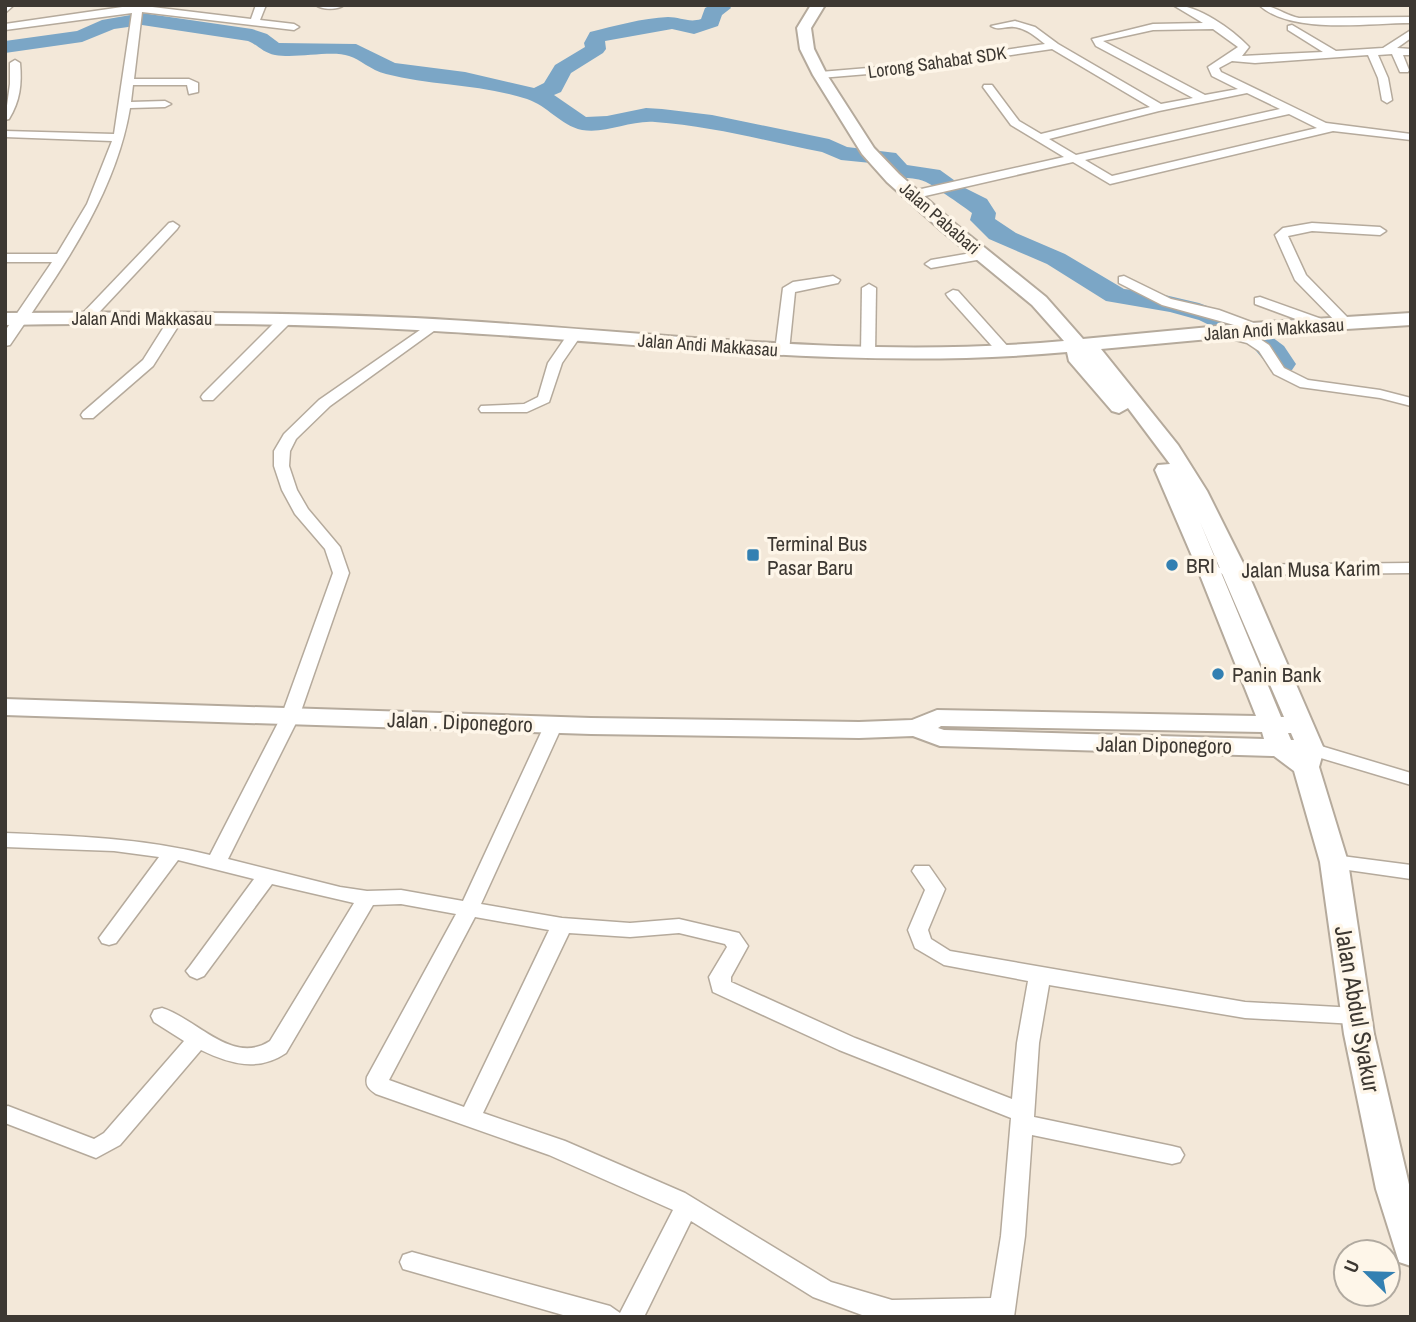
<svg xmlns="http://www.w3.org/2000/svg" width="1416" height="1322" font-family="'Archivo Narrow',sans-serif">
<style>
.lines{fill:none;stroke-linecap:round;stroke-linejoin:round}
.river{fill:#7ba6c6;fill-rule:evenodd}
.street-casing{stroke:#b5aa9c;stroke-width:3}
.secondary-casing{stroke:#b5aa9c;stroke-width:4}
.street{fill:#fff;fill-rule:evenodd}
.secondary{fill:#fff;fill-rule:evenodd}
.poi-dot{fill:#3380b2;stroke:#fef6e9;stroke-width:2.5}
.labels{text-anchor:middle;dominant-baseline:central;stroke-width:7;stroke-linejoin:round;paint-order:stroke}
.far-street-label{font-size:18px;fill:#3d3832;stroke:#fef6e9}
.poi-label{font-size:21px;fill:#3d3832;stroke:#fef6e9;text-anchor:start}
.street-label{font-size:21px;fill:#3d3832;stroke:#fef6e9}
.near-street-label{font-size:24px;fill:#3d3832;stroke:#fef6e9}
</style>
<rect width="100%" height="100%" fill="#f3e8d9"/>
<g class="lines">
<path class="river" d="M711,5h18l2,3 -9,7 -4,11 -24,8 -22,-5 -67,12 1,8 -3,4 -32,20 -10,19 -7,3 32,22 21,-1 39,-8 16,1 50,6 117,24 18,8 49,6 11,12 33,5 25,18 22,11 9,14 -1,6 21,14 49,21 59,35 28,3 47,11 56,21 29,22 12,18 -4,6 -10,2 -10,-2 -20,-24 -53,-26 -29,-8 -64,-11 -59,-37 -58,-25 -19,-19 2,-7c-3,-3 -41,-29 -46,-31 -21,-9 -25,4 -45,-18l-40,-4 -19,-8c-56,-11 -110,-26 -167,-30 -25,-2 -48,12 -73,8 -22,-5 -34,-24 -55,-31 -46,-15 -94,-13 -141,-25 -16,-4 -26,-15 -37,-18 -18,-6 -52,3 -74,-1 -12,-2 -17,-10 -27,-14l-106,-16 -28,4 -32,13 -77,11v-12l72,-10 25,-11 40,-7 110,16 15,5 12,9 77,1 39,19 70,9 69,16 10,-5 11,-18 30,-18 -1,-4 6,-11c24,-6 53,-14 78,-15 12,0 21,6 33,2l4,-11z"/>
<defs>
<g id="street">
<path d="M5,5h9l-9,8z"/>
<path d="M136,5l115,14 5,-14h10l-6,15 34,4 5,3 -5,3 -152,-18 -8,67h55l9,4v9l-9,2 -2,-9h-54l-2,17 34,-1 6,3 -6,3 -35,1c-15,89 -70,163 -120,237l-5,1v-15l47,-69h-47v-8h52l30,-50 25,-63 -107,-4v-6l109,3 18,-121 -127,17v-6z"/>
<path d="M316,5h28c-6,5 -22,5 -28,0z"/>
<path d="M1173,5c25,0 59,24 76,42l-7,9 81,-4 -35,-22v-4l4,-1 44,26 47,-3 28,-18v8l-14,10 14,1v6h-8l6,15 -1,2h-8l-8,-18 -14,1 10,23 4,22 -5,3 -5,-3 -4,-22 -10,-23 -113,8 -23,-2 -13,7 2,4 105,51 85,11v6l-78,-9 -223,53 -37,-22 -161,37 -4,-1v-6l156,-35 -53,-32 -28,-38 1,-2h8l27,36 22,13 109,-27 -98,-58 -148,22 -84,7 -5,-3 5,-3 84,-7 141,-21c-9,-7 -19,-16 -31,-17 -9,-1 -15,4 -23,-1l24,-5 20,6 23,17 103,60 32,-6 -97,-52 -4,-7 61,-15 50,-1zM1213,29l25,18 -30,20 4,9 26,13 -33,6 -102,-54 50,-11zM1247,93l33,16 -204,46 -27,-16 110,-28zM1289,114l28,14 -205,48 -27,-16z"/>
<path d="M1259,5c15,0 25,10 40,13l112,-1v6c-43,0 -120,12 -152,-18z"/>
<path d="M15,60l5,3c2,21 0,38 -11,56l-4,1 5,-36v-21z"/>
<path d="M173,222l6,4 -2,3 -86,92h-10v-6l88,-92z"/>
<path d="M1312,223l68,4 6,4 -6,4 -68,-4 -24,5 18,39 45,46v6h-10l-46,-47 -20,-45 8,-7z"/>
<path d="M983,251l6,4 -1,3 -57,10 -6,-4 6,-4z"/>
<path d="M833,276l7,4 -2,3 -43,9 -6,59 -7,4 -5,-1 -2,-3 8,-63 10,-6z"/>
<path d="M1124,276l47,23 48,11 51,19 -7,4 -101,-28 -43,-22v-6z"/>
<path d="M869,284l7,4 -1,66 -7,4 -7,-4 1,-66z"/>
<path d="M953,290l5,1 52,58v6h-10l-52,-58 -2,-3z"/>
<path d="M1260,297l70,25 2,3 -7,4 -5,-1 -65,-24v-6z"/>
<path d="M177,313l7,4 -31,49 -60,52h-10l-2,-3 2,-3 60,-52 29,-46z"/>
<path d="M286,315l7,4 -2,3 -78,78h-10l-2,-3 2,-3 78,-78z"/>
<path d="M433,321l5,1v6l-108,78 -34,33 -6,12 -1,15 8,24 11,19 32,38 9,26 -50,144 -71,142 112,28 27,4 34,-1 62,11 82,-177 9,-6 9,6 -82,180 81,14 68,5 49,-4 60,14 9,13 -17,31v5l124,56 157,61 5,-56 11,-62 -84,-16 -29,-17 -7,-18 17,-40 -13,-19 3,-5h14l16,23 -17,41 3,9 19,12 295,51 111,6 8,2 3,6 -3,6 -8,2 -111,-6 -196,-33 -10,58 -5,74 138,29 8,2 4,7 -4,7 -8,2 -140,-29 -7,101 -11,81 -152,-2 -49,-18 -122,-76 -47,96h-74l-167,-48 -3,-7 3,-7 9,-3 198,54 10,7 53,-103 -124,-55 -173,-61c-7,-5 -11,-8 -9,-17l89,-163 -55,-10 -28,1 -87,148c-28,19 -56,11 -85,-3l-81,95 -24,13 -91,-35v-16l3,-1 86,33 10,-6 80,-92 -30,-19 -3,-6 3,-6 8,-2c34,10 70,58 108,33l84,-138 -82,-19 -68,92 -7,3 -7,-3 -4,-5 4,-5 64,-87 -76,-19 -62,83 -7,2 -7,-2 -3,-5 60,-81 -45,-6 -109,-4v-14c70,3 137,5 205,22l71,-138 52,-144 -8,-24 -30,-35 -13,-24 -8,-24v-15l10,-17 35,-34zM475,917l74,13 -85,177 -75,-27zM569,933l61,4 49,-4 46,11 2,3 -18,30 4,15 126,58 172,68 -10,118 -10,62 -99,2 -61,-18 -146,-89 -120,-52 -82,-28z"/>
<path d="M1221,328l36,9 12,8 15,23 24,12 72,10 31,8v8l-31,-8 -80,-11 -26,-13 -15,-23 -12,-8 -31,-8v-6z"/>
<path d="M575,330l7,4 -20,29 -13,39 -22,10h-46l-2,-3 2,-3 43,-2 14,-7 10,-34 22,-32z"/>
<path d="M1411,563v10l-187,2 -8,-5 8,-5z"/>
<path d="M1311,743l100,30v12l-107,-32 -2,-4z"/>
<path d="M1334,855l77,10v14l-84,-12 -3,-5 3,-5z"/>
</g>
<path id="secondary" d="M811,5h14l-14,23 3,21 13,26 47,73 25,26 55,49 92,74 37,42 169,-16 159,-10v12l-159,10 -151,14 77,96 29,46 40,80 77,178 -5,18 29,95 26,172 37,159v73l-12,-4 -23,-73 -32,-155 -24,-172 -26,-91 -20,-15 -334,-10 -27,-10 -54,2 -268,-4 -586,-19v-16l586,19 268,4 53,-2 25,-10 319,6 -58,-146 -43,-100 3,-5 12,-1 -42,-56 -9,5 -7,-2 -43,-50 -2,-9c-218,20 -433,-11 -650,-22 -137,-8 -275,-7 -412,-5v-12c137,-1 274,-1 410,5 217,11 432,43 649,23l-32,-36 -90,-74 -55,-49 -25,-28 -49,-79 -13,-26 -3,-21zM1200,522l84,195h-3zM941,726l321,6 2,7 -320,-9 -6,-2zM1288,733h3l3,7h-3z"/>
</defs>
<use href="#street" class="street-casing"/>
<use href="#secondary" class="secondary-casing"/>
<use href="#street" class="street"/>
<use href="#secondary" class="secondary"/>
</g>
<g class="poi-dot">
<rect x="746" y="548" width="14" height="14" rx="3.5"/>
<circle cx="1172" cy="565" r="7"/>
<circle cx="1218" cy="674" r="7"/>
</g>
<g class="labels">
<g class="far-street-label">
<text transform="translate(937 62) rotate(-8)">Lorong Sahabat SDK</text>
<text transform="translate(940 218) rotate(41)">Jalan Pababari</text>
<text x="142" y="318">Jalan Andi Makkasau</text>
<text transform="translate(1274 329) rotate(-4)">Jalan Andi Makkasau</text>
<text transform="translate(708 345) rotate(4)">Jalan Andi Makkasau</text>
</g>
<g class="poi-label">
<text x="767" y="543">Terminal Bus<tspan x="767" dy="24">Pasar Baru</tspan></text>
<text x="1186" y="565">BRI</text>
<text x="1232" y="674">Panin Bank</text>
</g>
<g class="street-label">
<text transform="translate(1311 569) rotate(-1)">Jalan Musa Karim</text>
<text transform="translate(460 722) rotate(2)">Jalan . Diponegoro</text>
<text transform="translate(1164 745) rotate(1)">Jalan Diponegoro</text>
</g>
<g class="near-street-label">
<text transform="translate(1358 1009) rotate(80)">Jalan Abdul Syakur</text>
</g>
</g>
<rect width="1416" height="1322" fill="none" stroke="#3d3832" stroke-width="14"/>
<g transform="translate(1367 1273) rotate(293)"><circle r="33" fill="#fef6e9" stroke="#b1aaa0" stroke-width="2"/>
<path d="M0-5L12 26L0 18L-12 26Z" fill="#3380b2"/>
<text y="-10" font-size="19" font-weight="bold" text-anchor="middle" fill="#3d3832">U</text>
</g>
</svg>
